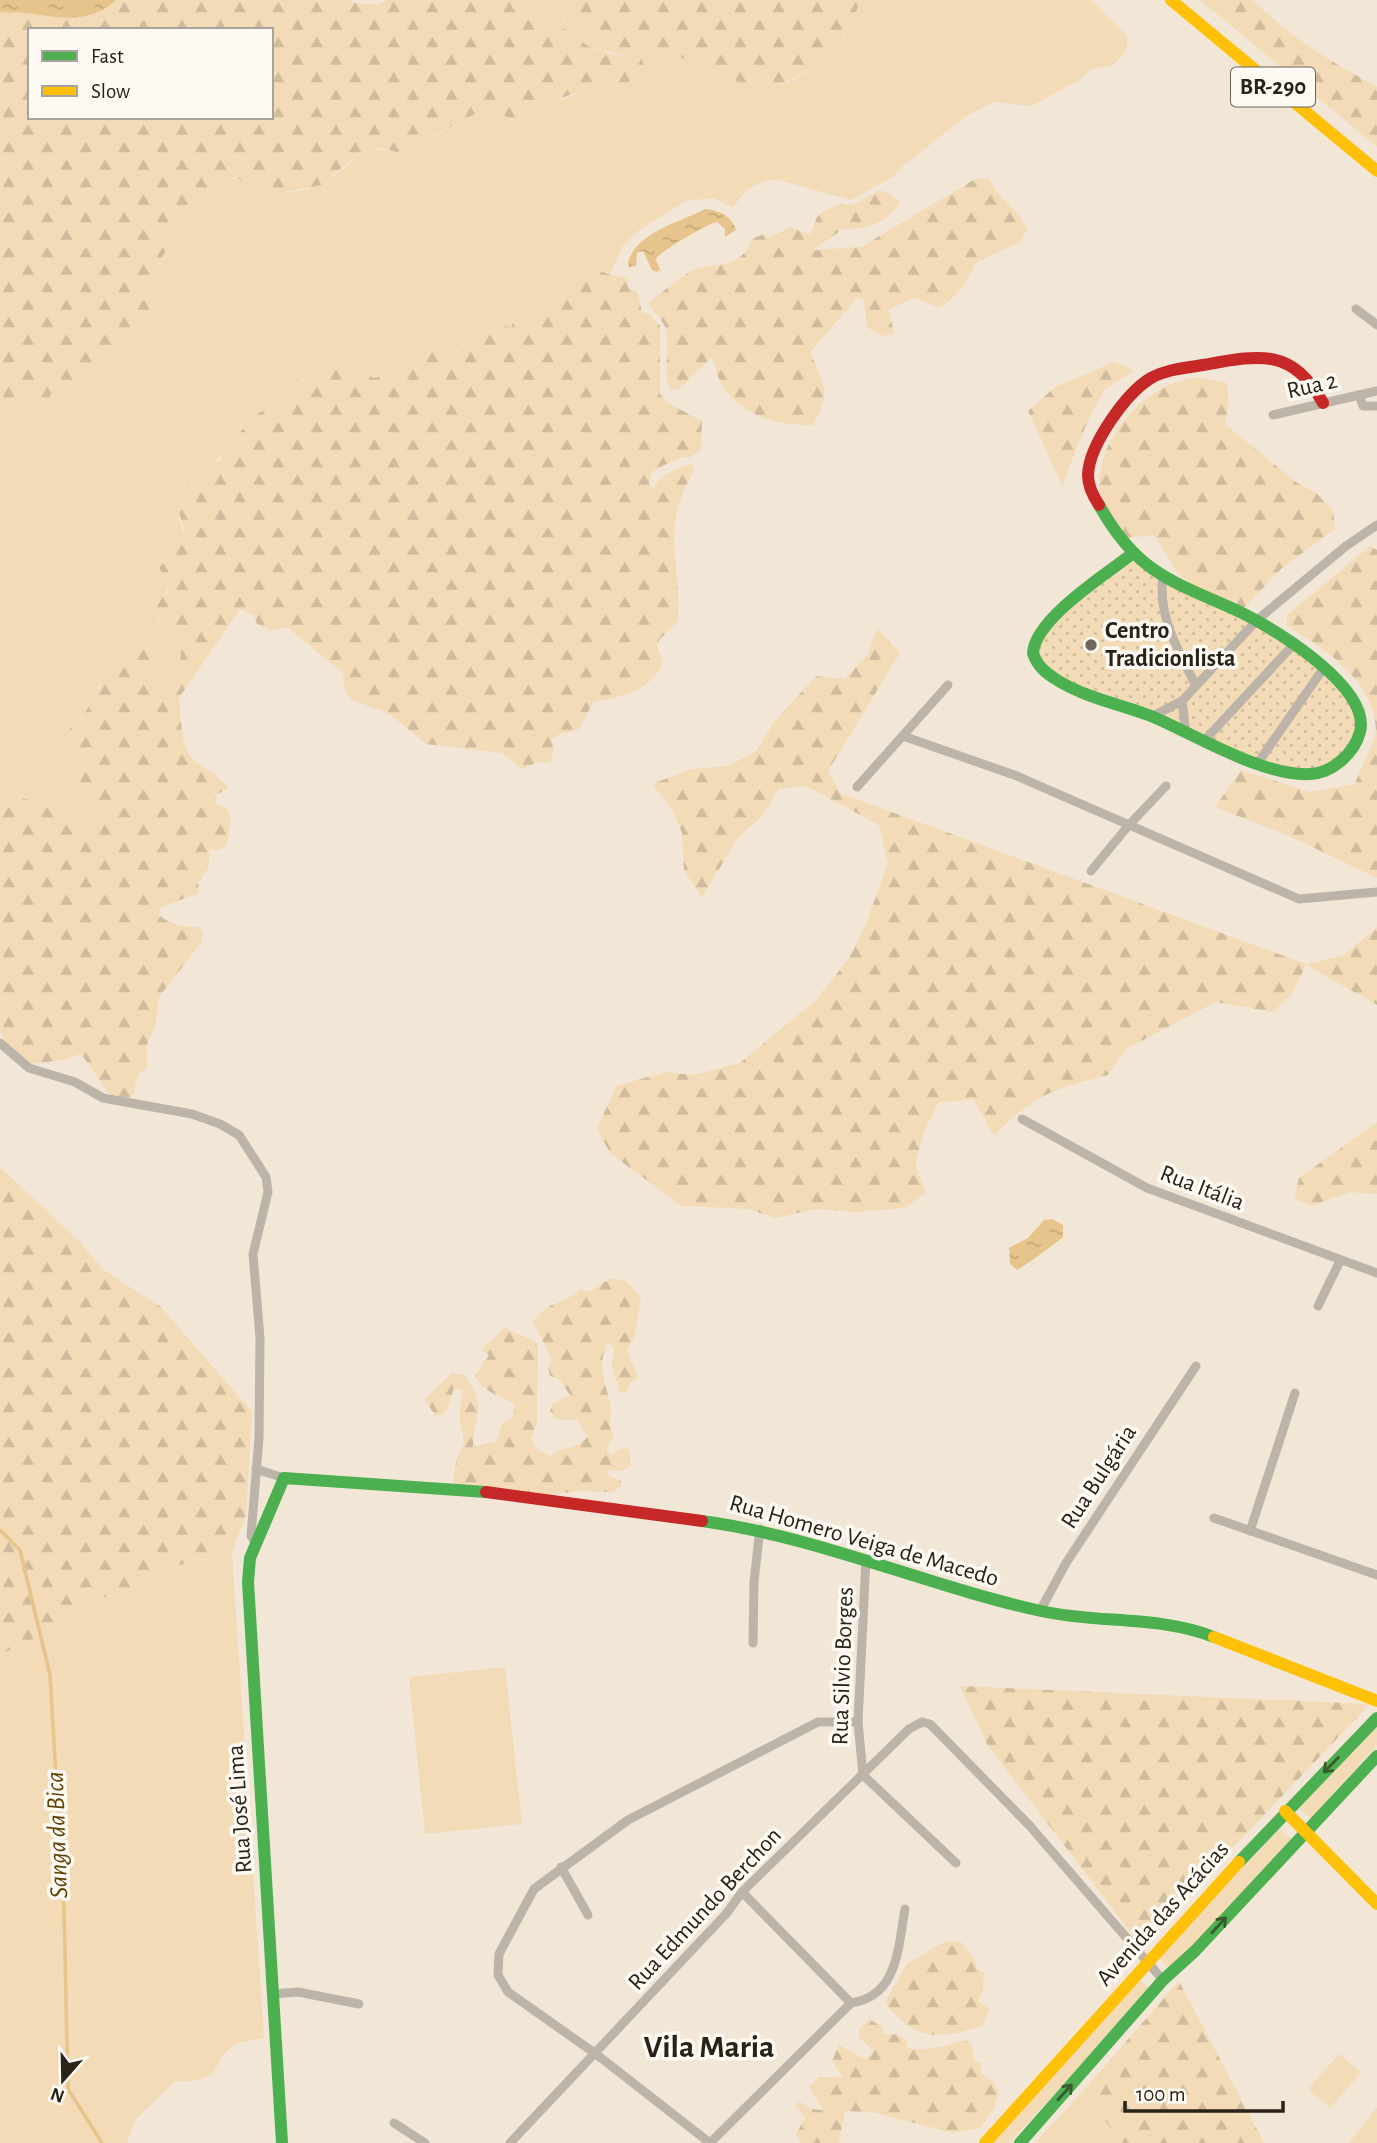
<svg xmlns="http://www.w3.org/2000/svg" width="1377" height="2143" font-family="'Alegreya Sans',sans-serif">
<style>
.grass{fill:#f3dbb8}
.forest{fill:url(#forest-firs);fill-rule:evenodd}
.park{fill:url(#park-dots)}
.water{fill:url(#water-ripples)}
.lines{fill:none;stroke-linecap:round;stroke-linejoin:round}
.stream{stroke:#e6c48b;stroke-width:3.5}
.street{stroke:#bcb4a8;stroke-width:9}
.fast{stroke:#4caf50;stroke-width:12}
.slow{stroke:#ffc107;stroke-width:12}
.jam{stroke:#c62828;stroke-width:12}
.oneway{stroke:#375a2e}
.poi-dot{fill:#6f675a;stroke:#fdf9f3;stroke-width:2.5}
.labels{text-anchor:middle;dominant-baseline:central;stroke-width:7;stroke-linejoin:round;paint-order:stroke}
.shield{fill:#fdf9f3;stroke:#696259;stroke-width:2}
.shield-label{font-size:23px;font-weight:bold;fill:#292217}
.street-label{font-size:24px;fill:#292217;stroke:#fdf9f3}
.poi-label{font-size:24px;font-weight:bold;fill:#292217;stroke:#fdf9f3;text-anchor:start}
.water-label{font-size:26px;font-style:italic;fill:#604305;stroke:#fdf9f3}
.district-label{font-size:32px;font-weight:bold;fill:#292217;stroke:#fdf9f3}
</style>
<defs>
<pattern id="forest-firs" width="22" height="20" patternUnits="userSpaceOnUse" patternTransform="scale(1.75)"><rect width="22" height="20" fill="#f3dbb8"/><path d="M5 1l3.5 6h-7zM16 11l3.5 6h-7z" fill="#d0bc9d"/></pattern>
<pattern id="park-dots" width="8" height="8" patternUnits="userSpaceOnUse" patternTransform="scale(1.75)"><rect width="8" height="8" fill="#f3dbb8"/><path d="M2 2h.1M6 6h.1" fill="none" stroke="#d0bc9d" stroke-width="1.8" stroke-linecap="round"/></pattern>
<pattern id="water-ripples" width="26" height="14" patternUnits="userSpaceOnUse" patternTransform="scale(1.75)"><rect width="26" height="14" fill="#e6c48b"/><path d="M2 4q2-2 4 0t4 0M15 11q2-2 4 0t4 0" fill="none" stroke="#c5a877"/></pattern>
</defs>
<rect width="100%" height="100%" fill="#f2e7d7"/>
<g class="grass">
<path d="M529,0h22c20,38 70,52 110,57 9,2 18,-1 26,1 33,11 65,37 101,24 12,-4 48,-33 55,-43 7,-12 12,-26 18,-39h230l37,37 -2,13 -13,15 -22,4 -13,12 -47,25 -36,-4 -27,13 -65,51 -11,12 -41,22 -73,-20c-22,0 -34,10 -45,28l-19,-10 -28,3 -48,30 -16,16 -12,27 -5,-3 -21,11 -33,29 -33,7 -6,9 -9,-1 -46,18 -44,11 -28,20 -10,3 -35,-11 -26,15 -19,-3c-3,6 -6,14 -10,19 -7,8 -20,11 -28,18 -18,15 -31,42 -50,50l-3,9 -16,6 -9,37 5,18 -17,15 1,8 -5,4c5,19 12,26 -8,38l3,18c28,18 28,28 16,59l-13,5 -8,-5v-15l-9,-20 -6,7 -25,8 -12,15c0,18 -13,43 -29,52l2,24 5,10c-8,21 3,39 14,58l-23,5 -25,-19 -45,-9v-392l21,-6 22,7 5,-3 8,-17 25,7c25,-18 67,-61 74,-92 3,-14 1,-28 8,-42 14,-29 40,-52 61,-76 21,-6 36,13 56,13 25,1 49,-12 68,-28 5,-5 8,-11 16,-14 12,-4 24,2 36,-1 22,-5 69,-30 84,-45l13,3 21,20 18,-5 13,-20 41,-13 30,-4 3,-31 -35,-9 -23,-17 -18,-1 -16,-8z"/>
<path d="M232,1552l32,486c-8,2 -20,3 -27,6 -31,17 -7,39 -62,37l-39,38 -9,24h-127v-488l80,-39 22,-18 29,-9 33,-20z"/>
<path d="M505,1667l17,157 -97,10 -16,-157z"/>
<path d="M1377,1726v19l-66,74 -12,-11z"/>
<path d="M1279,1829l13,10 -121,130 -13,-12z"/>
<path d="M1139,1979l12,10 -142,154h-19z"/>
<path d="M1339,2054l22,19 -31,35 -22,-19z"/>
<path d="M1083,2091l39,52h-87z"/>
<path d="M1377,2107v36h-28z"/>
</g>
<g class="forest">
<path d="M116,0h234l4,3 24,1 9,-4h142l2,20 16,8 18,1 23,17 23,8 30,4 6,12c-9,6 -20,14 -30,16 -34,8 -63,3 -81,37l-18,5 -21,-20 -13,-3 -9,9 -58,31 -20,7 -16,-4 -23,6 -37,31 -43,9 -17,-3 -25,-14 -12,3c-21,24 -47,47 -61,76 -7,14 -5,28 -8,42 -8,31 -49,74 -74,92l-25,-7 -8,17 -5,3 -22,-7 -21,6v-390c40,-3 81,19 116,-12zM30,30h241v87h-241z"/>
<path d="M551,0h310c-6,13 -11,27 -19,39 -11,18 -54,46 -75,48 -26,3 -55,-20 -79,-28 -9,-3 -18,0 -27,-1 -39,-6 -90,-20 -110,-58z"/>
<path d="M1200,0h53c37,37 79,62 124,87v60z"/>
<path d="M977,178l12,1c9,19 31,32 38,51l-7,12 -45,21c-5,17 -20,36 -36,45l-24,-10 -26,11 5,25 -13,2 -14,-9 -3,-26 -6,-4 -48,55c14,33 22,40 3,73 -36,1 -73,-9 -92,-42 -5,-8 -5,-17 -10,-25l-32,31 -8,1c-10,-17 1,-44 -6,-63 -3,-8 -12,-16 -17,-23 7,-7 40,-33 49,-36 25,-6 43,1 55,-29l12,-5 5,4 21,-11 20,8 7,-18 7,-6 18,-7 11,1 26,-15 10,3 11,9c-10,20 -37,29 -57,27l-30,21 48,-3z"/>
<path d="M594,270c12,1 20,8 33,7l2,11 8,4 5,20 7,2 11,12v68l8,9 34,18 -1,29 -12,8 -6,-1 -30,13 -4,14 3,6c10,-16 22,-21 40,-26l2,7c-35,60 -12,89 -16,150l-18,18 -3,7 6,16c-7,25 -45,38 -69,39l-16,29 -18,4 -9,6 3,9 -4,13h-12l-16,7 -20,-16 -76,-9 -38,-31 -37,-13 -7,-12 -1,-15 -56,-46 -16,4 -14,-7 -3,-8 -14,-7 -61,89c2,17 1,49 14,61 13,13 22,11 35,29l-12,7 -1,8 12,6 4,10 -4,25 -9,7 -8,-2 -2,20 -10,13 1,11 -38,14 -2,8c12,10 24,12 39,12l5,6 -2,10 -42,54 -3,26 -9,22v22l-10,9 -4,20 -7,3 -15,-3 -30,-42 -18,6 -33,4 -18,-13 -12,-19v-238l45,9 25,19 23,-5c-11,-19 -22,-37 -14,-59l-11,-25 4,-8 9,-5 20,-34v-13l12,-15 25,-8 6,-8 11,6 -2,30 8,5 14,-6c22,-60 -21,-39 -20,-76l12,-7 2,-6 -10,-21 9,-8 -1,-8 18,-20 -9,-27 1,-9 7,-3 4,-11 16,-6 3,-9 13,-6 12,-20 27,-27 24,-13 12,-21 19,3 26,-15 35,11 10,-3 28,-20 44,-11 46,-18 9,1 1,-10 38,-6z"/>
<path d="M1114,362l21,8 -30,19 -17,31 -26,65 -34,-74 27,-24z"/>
<path d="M1196,377l31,6 2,18 -4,23 71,58 20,11 17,17 2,19 -53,39 -40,42c-21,-10 -47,-19 -64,-37 -6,-7 -15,-27 -24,-38l-26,3c-10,-13 -29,-33 -29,-51 -1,-41 30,-82 66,-100 9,-5 21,-7 31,-10z"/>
<path d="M1370,546l7,4v328l-88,-42 -74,-29 26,-37 69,22 45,-8c4,-12 21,-45 21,-55 -2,-49 -52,-81 -89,-103v-11z"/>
<path d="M877,628l23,25 -72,118 12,22 466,171 37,-8 34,-29v78l-71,-40 -14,29 -19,18 -57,-10 -90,47 -18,26c-55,14 -75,20 -114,61l-21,-37 -35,4 -14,29 -9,32 11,29 -21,15 -52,4 -38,-3 -39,9 -28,-9 -67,-3 -71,-53 -13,-24 19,-43 50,-14 27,3 47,-12 76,-63 33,-42 18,-37 21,-58 -9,-38 -73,-39 -27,3 -17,27 -24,22 -36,59 -18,-26 -2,-38 -9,-22 -21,-27 40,-15 37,-3 28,-16 17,-28 42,-46 29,3 23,-25z"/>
<path d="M1377,1122v72l-27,-2 -39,14 -17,-7 5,-21z"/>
<path d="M0,1167l79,74 26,30 56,36 91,105 -6,103 -14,37 -68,17 -33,20 -29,9 -22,18 -80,39z"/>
<path d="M609,1279l16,1 16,17 -6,38 -8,15 11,28 -8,5 -3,9h-8l-7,-27 2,-17 -6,-6c-17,35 10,55 1,83l5,10 -7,13 4,7 11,-7 7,1 2,16 -9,6 -15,-1 3,7 11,4v6l-9,5 -33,-1 -29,4 -97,-12 3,-22 8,-18 -5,-26 3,-26 -8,-3c-5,13 -3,27 -19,28l-10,-17 27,-26 12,2c24,26 10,42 9,72l23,-6 6,-17 11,-8 2,-11c-14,-10 -35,-13 -40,-30l14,-20 -8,-5 24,-23c11,8 23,9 33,17l-1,78 -6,17 7,11 13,6c12,-10 27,-7 37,-20l-11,-16 -21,-1 -6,-8 3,-8 17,-8 -11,-16 -9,-3 -2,-9 4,-8 -19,-37c15,-23 29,-15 47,-33l10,3z"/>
<path d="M960,1686l410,18 -230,241 -153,-201z"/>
<path d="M953,1941l8,1 14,17 1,9 8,4 -1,19 -5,9 11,9 -7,17c-43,13 -67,17 -97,-24l23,-40c16,-5 28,-20 45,-21z"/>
<path d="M1179,1981l85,162h-142l-39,-52z"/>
<path d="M869,2019l12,7 3,9 13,-1 10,7v6c17,6 40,-2 58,-7l7,5 2,15 8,4 -2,8 15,12 4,9 -6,17 -13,18 -27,5 -82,-21 -26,-1 -6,32h-39l-4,-9 9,-16 -10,-13 4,-4 12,8 12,1 -14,-24 10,-9h24l-11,-16 7,-16 25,14 9,-5v-4l-14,-12v-8z"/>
</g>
<path class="park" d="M1132,554l162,90 67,70 -9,35 -45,25 -50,-10 -188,-78 -35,-27 9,-30z"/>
<g class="water">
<path d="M0,0h116c-36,33 -76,9 -116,12z"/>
<path d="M705,209c14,1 27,7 31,21l-11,7v-8l-8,-7c-8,1 -58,30 -61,37l4,11 -3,2 -5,-2 -9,-19 -6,2 -1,13 -7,1 -1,-5c10,-31 51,-39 77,-53z"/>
<path d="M1052,1219l11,6v12c-3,3 -42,32 -46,33l-7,-6 -1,-16 19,-10 16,-18z"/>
</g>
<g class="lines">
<path class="stream" d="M0,1530l20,20 30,125 14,235 4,179 34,54"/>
<g class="street">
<path d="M1356,309l21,16"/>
<path d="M1359,395l18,-4"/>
<path d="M1273,415l86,-20 4,11h14"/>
<path d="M1163,576c-6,41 16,74 33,110"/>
<path d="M1182,701l4,32"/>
<path d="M1151,717l31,-16 75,-81 89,-74 31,-21"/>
<path d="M903,736l114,40 282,123 78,-7"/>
<path d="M1203,742l91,-98"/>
<path d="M1257,764l66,-95"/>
<path d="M857,787l91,-102"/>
<path d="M1091,871l37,-45 38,-40"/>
<path d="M0,1043l29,25 46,14 28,16 89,16 28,10 19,11 27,42 2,15 -15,62 7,84 -1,100 -8,98 6,9"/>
<path d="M1022,1119l125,69 230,85"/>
<path d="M1318,1306l22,-45"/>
<path d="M256,1469l28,9"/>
<path d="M1214,1518l163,57"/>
<path d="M1250,1531l45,-138"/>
<path d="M866,1559l-8,163 5,53 93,88"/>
<path d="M1040,1611l26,-48 130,-197"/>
<path d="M753,1643l1,-62 6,-52"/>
<path d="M561,1867l27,48"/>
<path d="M742,1892l109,111"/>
<path d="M272,1994l26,-2 61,12"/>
<path d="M851,2003l-141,140 -114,-89 -88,-62 -10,-17 1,-21 35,-65 94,-69 190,-98h40"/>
<path d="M851,2003c47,-6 47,-56 54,-94"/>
<path d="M394,2123l31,20"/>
<path d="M510,2143l216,-229 16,-22 167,-163 13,-7 8,2 99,101 134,155"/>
</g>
<g class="fast">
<path d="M1099,505c14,25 31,48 54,64 30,21 64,31 95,47 33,17 123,73 112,116 -6,22 -28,41 -50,42 -47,3 -116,-40 -159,-58 -31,-12 -65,-18 -94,-36 -11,-7 -20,-14 -24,-27 2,-34 73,-79 99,-99"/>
<path d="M702,1521c117,16 225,65 339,90 58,13 117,4 173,26"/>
<path d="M1239,1862l138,-144"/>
<path d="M282,2143l-34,-561 2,-24 34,-80 202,14"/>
<path d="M1020,2143l143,-163 32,-29 182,-195"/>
</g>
<g class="slow">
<path d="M1171,0l206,171"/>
<path d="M1214,1637l163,64"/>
<path d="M1285,1811l92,93"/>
<path d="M985,2143l254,-281"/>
</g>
<g class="jam">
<path d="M1099,505c-6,-9 -11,-19 -11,-30 1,-30 38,-82 63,-97 16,-9 35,-10 52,-13 56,-10 89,-18 120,38"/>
<path d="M486,1492l216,29"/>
</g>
</g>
<defs><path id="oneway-shaft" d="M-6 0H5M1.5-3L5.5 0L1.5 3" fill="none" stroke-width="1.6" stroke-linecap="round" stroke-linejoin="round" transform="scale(1.75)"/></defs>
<g class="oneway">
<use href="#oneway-shaft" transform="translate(1331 1765) rotate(135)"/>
<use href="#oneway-shaft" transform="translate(1219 1925) rotate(-47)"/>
<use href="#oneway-shaft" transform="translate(1065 2092) rotate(-48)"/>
</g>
<circle class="poi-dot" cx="1091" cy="645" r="7"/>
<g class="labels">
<rect class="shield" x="1231" y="67.5" width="84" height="39" rx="5"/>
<g class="shield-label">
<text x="1273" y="87">BR-290</text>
</g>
<g class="street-label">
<text transform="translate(1312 386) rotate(-13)">Rua 2</text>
<text transform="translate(1202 1188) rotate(21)">Rua Itália</text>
<text transform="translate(1099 1477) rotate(-57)">Rua Bulgária</text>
<text transform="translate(864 1541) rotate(16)">Rua Homero Veiga de Macedo</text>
<text transform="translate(843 1666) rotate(-88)">Rua Silvio Borges</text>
<text transform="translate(240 1809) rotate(-94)">Rua José Lima</text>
<text transform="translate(705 1909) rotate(-47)">Rua Edmundo Berchon</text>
<text transform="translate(1163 1914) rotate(-48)">Avenida das Acácias</text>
</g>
<g class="poi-label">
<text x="1105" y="631">Centro<tspan x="1105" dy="28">Tradicionlista</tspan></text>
</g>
<g class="water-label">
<text transform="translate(57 1835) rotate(-92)">Sanga da Bica</text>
</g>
<g class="district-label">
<text x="709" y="2047">Vila Maria</text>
</g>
</g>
<rect x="28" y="28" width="245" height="91" fill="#fdf9f3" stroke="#a8a39b" stroke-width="2"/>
<rect x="42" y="51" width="35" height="10" fill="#4caf50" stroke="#a8a39b" stroke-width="2"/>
<text x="91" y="63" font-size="21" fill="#292217">Fast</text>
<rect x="42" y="86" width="35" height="10" fill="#ffc107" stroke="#a8a39b" stroke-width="2"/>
<text x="91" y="98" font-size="21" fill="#292217">Slow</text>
<g transform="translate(63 2080) rotate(200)" stroke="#fdf9f3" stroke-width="5" paint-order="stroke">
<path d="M0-5L12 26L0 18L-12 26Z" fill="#292217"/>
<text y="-10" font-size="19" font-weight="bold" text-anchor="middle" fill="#292217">N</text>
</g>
<path d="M1125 2101v10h158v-10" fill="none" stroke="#292217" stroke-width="3.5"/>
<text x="1136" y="2101" font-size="21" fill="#292217" stroke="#fdf9f3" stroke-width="5" paint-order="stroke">100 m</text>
</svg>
